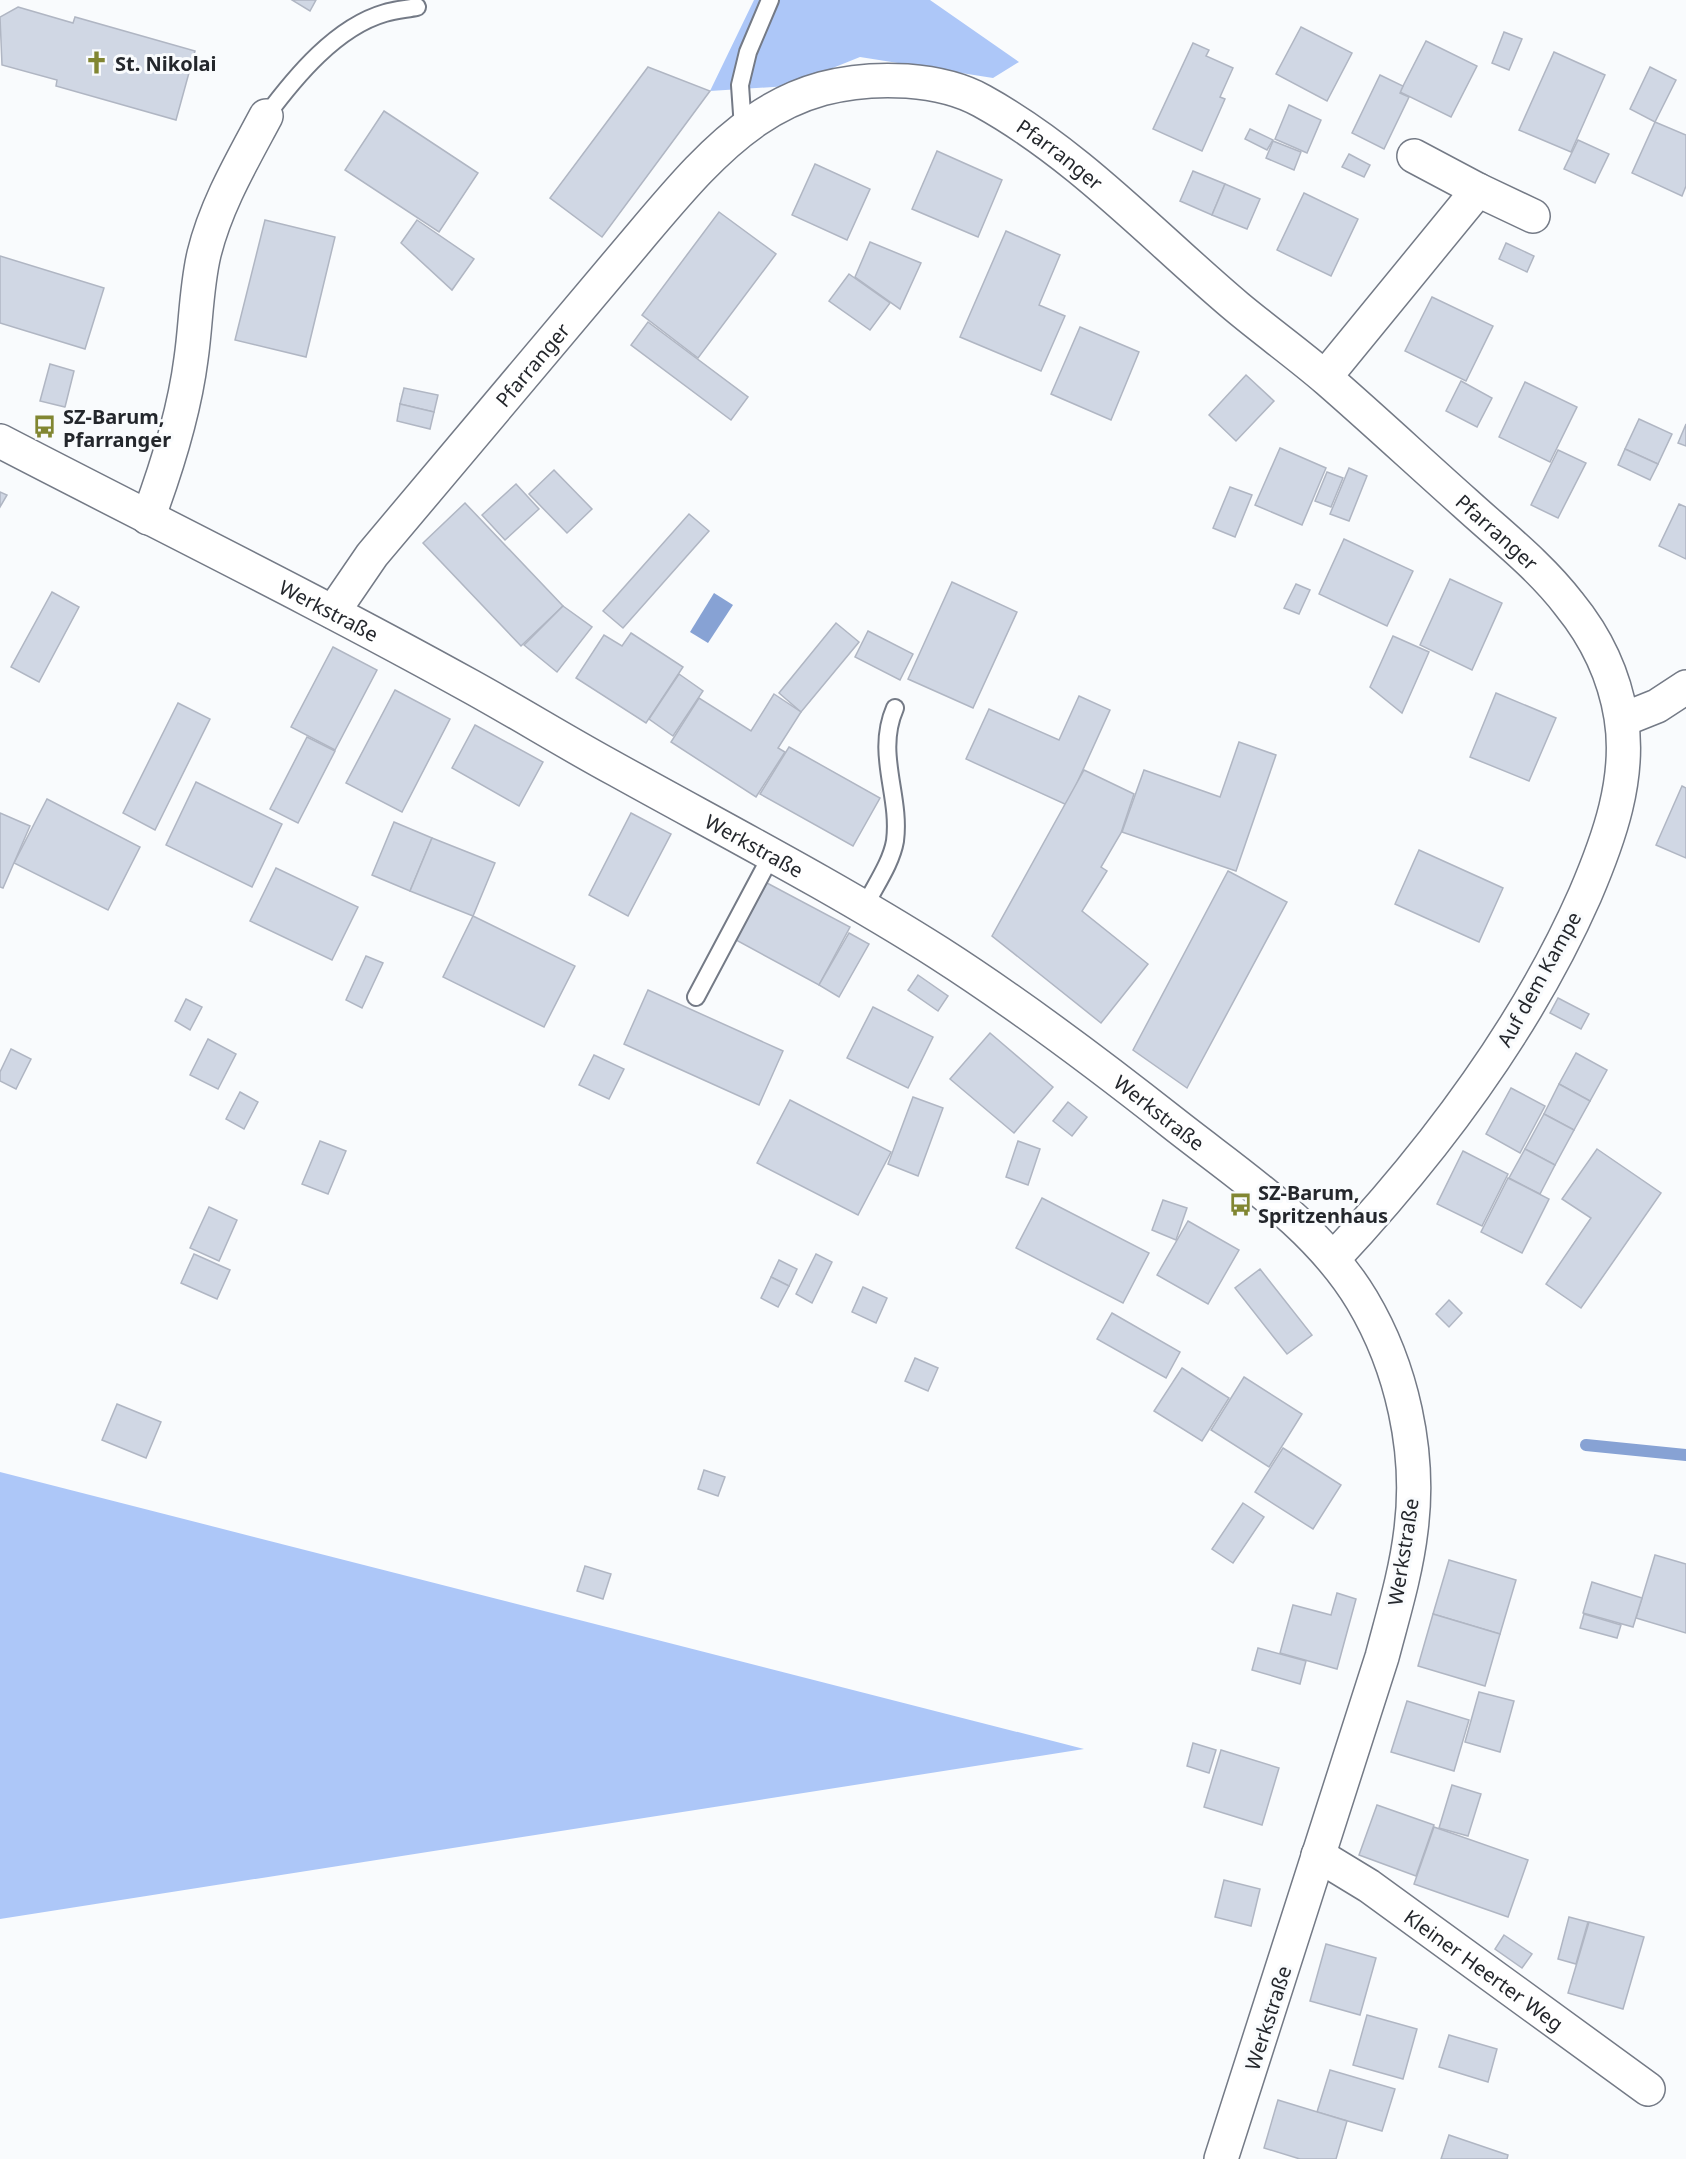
<svg xmlns="http://www.w3.org/2000/svg" width="1686" height="2159" font-family="'Noto Sans',sans-serif">
<style>
.green{fill:#adc7f8}
.water{fill:#87a2d4}
.lines{fill:none;stroke-linecap:round;stroke-linejoin:round}
.stream{stroke:#87a2d4;stroke-width:12}
.building{fill:#d0d7e4;stroke:#b0b6c3;stroke-width:1.5}
.service-casing{stroke:#747a86;stroke-width:20}
.minor-casing{stroke:#747a86;stroke-width:36}
.secondary-casing{stroke:#747a86;stroke-width:36}
.service{stroke:#fff;stroke-width:16}
.minor{stroke:#fff;stroke-width:33}
.secondary{stroke:#fff;stroke-width:33}
.labels{text-anchor:middle;dominant-baseline:central;stroke-width:6;stroke-linejoin:round;paint-order:stroke}
.poi-label{font-size:20px;font-weight:bold;fill:#24272c;stroke:#f9fbfd;text-anchor:start}
.street-label{font-size:20px;fill:#24272c;stroke:#f9fbfd}
</style>
<rect width="100%" height="100%" fill="#f9fbfd"/>
<g class="green">
<path d="M754,0h176l89,62 -26,16 -133,-21 -72,29 -78,5z"/>
<path d="M0,1472l1084,277 -1084,170z"/>
</g>
<path class="water" d="M714,593l19,12 -25,38 -18,-11z"/>
<g class="lines">
<path class="stream" d="M1586,1445l100,10"/>
</g>
<g class="building">
<path d="M292,0h24l-6,11z"/>
<path d="M18,7l55,16 2,-6 120,34 -19,69 -120,-34 1,-6 -55,-15 -2,-48z"/>
<path d="M1301,27l51,26 -25,48 -51,-27z"/>
<path d="M1504,32l18,7 -13,31 -17,-7z"/>
<path d="M1426,41l51,25 -26,51 -51,-25z"/>
<path d="M1193,43l16,7 -3,6 27,12 -13,29 5,2 -23,52 -49,-22z"/>
<path d="M1554,52l51,23 -34,77 -52,-22z"/>
<path d="M648,67l62,24 -108,146 -52,-39z"/>
<path d="M1650,67l26,13 -21,42 -25,-13z"/>
<path d="M1380,75l23,11 -3,7 9,4 -25,52 -32,-16z"/>
<path d="M1289,105l32,15 -14,33 -32,-14z"/>
<path d="M384,111l94,62 -39,59 -94,-62z"/>
<path d="M1655,122l31,13v51l-4,10 -50,-23z"/>
<path d="M1250,129l23,11 -6,10 -22,-11z"/>
<path d="M1578,140l31,14 -14,29 -31,-14z"/>
<path d="M1273,141l28,11 -7,18 -28,-12z"/>
<path d="M937,151l65,29 -24,57 -66,-28z"/>
<path d="M1349,154l21,11 -6,12 -22,-10z"/>
<path d="M815,164l55,25 -23,51 -55,-25z"/>
<path d="M1193,171l32,13 -13,31 -32,-14z"/>
<path d="M1225,184l35,15 -13,30 -35,-14z"/>
<path d="M1304,193l54,26 -27,57 -54,-26z"/>
<path d="M719,212l57,42 -78,104 -56,-43z"/>
<path d="M265,220l70,17 -29,120 -71,-17z"/>
<path d="M417,220l57,39 -22,31 -51,-47z"/>
<path d="M1006,231l54,24 -21,50 26,11 -24,55 -81,-34z"/>
<path d="M870,242l51,21 -21,46 -45,-32z"/>
<path d="M1506,243l28,13 -7,16 -28,-13z"/>
<path d="M0,256l104,32 -19,61 -85,-26z"/>
<path d="M849,274l41,29 -20,27 -41,-29z"/>
<path d="M1432,297l61,29 -27,55 -61,-30z"/>
<path d="M648,322l100,75 -17,23 -100,-75z"/>
<path d="M1080,327l59,25 -28,68 -60,-26z"/>
<path d="M50,364l24,7 -9,36 -25,-6z"/>
<path d="M1246,375l28,26 -38,40 -27,-26z"/>
<path d="M1461,381l31,17 -15,29 -31,-16z"/>
<path d="M1525,382l52,25 -27,55 -51,-25z"/>
<path d="M404,388l34,7 -4,17 -34,-8z"/>
<path d="M400,404l34,8 -4,17 -33,-8z"/>
<path d="M1639,419l33,15 -14,30 -33,-15z"/>
<path d="M1686,424v22l-8,-3z"/>
<path d="M1280,448l46,20 -24,57 -47,-20z"/>
<path d="M1625,449l33,15 -8,16 -32,-15z"/>
<path d="M1558,450l28,13 -28,55 -27,-13z"/>
<path d="M1349,468l18,8 -18,45 -19,-7z"/>
<path d="M554,470l38,39 -25,24 -38,-39z"/>
<path d="M1327,472l16,6 -12,29 -16,-6z"/>
<path d="M516,484l23,25 -34,31 -23,-25z"/>
<path d="M1230,487l22,8 -17,42 -22,-9z"/>
<path d="M0,492l7,3 -7,12z"/>
<path d="M465,503l98,103 -42,40 -98,-103z"/>
<path d="M1679,504l7,3v52l-27,-13z"/>
<path d="M689,514l20,17 -86,97 -20,-17z"/>
<path d="M1344,539l69,32 -26,55 -68,-32z"/>
<path d="M1450,579l52,24 -30,67 -52,-25z"/>
<path d="M952,582l65,30 -44,96 -65,-29z"/>
<path d="M1296,584l14,6 -11,24 -15,-6z"/>
<path d="M52,592l27,15 -40,75 -28,-15z"/>
<path d="M563,606l29,21 -35,45 -33,-27z"/>
<path d="M836,623l23,19 -58,70 -22,-19z"/>
<path d="M868,631l45,23 -13,26 -45,-23z"/>
<path d="M631,633l52,34 -37,56 -70,-45 28,-43 18,11z"/>
<path d="M1393,636l36,16 -27,61 -32,-26z"/>
<path d="M333,647l44,23 -42,80 -44,-23z"/>
<path d="M679,674l24,17 -30,45 -24,-17z"/>
<path d="M395,690l55,29 -48,93 -56,-29z"/>
<path d="M1496,693l60,25 -27,63 -59,-24z"/>
<path d="M774,694l27,18 -23,36 7,4 -29,45 -85,-55 28,-44 52,33z"/>
<path d="M1079,696l31,14 -43,95 -101,-46 23,-50 70,31z"/>
<path d="M178,703l32,16 -55,111 -32,-17z"/>
<path d="M475,725l68,37 -24,44 -67,-38z"/>
<path d="M307,737l28,14 -37,72 -28,-14z"/>
<path d="M1239,742l37,13 -40,116 -114,-39 22,-62 76,27z"/>
<path d="M789,747l91,51 -27,48 -93,-52z"/>
<path d="M1084,770l50,24 -13,39 -20,34 6,4 -25,40 66,53 -47,59 -109,-87z"/>
<path d="M196,782l86,42 -30,63 -86,-42z"/>
<path d="M1682,786l4,2v70l-30,-13z"/>
<path d="M47,799l93,48 -32,63 -94,-47z"/>
<path d="M0,813l30,13 -27,62 -3,-1z"/>
<path d="M631,813l40,21 -43,82 -39,-21z"/>
<path d="M394,822l38,16 -22,53 -38,-16z"/>
<path d="M432,838l63,25 -22,53 -63,-25z"/>
<path d="M1419,850l84,38 -24,54 -84,-38z"/>
<path d="M276,868l82,39 -26,53 -82,-39z"/>
<path d="M1228,871l59,31 -100,186 -54,-38z"/>
<path d="M767,883l83,44 -31,58 -83,-45z"/>
<path d="M473,916l102,50 -31,61 -101,-50z"/>
<path d="M849,933l20,11 -30,53 -20,-12z"/>
<path d="M366,956l17,7 -21,45 -16,-8z"/>
<path d="M918,975l30,21 -10,15 -30,-21z"/>
<path d="M648,990l135,61 -24,54 -135,-61z"/>
<path d="M1558,998l31,16 -8,15 -31,-16z"/>
<path d="M186,999l16,8 -12,23 -15,-9z"/>
<path d="M873,1007l60,30 -25,51 -61,-30z"/>
<path d="M990,1033l63,54 -39,46 -64,-54z"/>
<path d="M208,1039l28,15 -18,35 -28,-14z"/>
<path d="M11,1049l20,10 -15,30 -16,-8v-9z"/>
<path d="M1576,1053l31,17 -17,31 -31,-17z"/>
<path d="M594,1055l30,14 -15,30 -30,-14z"/>
<path d="M1559,1084l31,17 -16,29 -30,-16z"/>
<path d="M1511,1088l34,18 -25,47 -34,-19z"/>
<path d="M240,1092l18,10 -14,27 -18,-10z"/>
<path d="M913,1097l30,11 -25,68 -30,-12z"/>
<path d="M790,1100l101,52 -33,63 -101,-52z"/>
<path d="M1068,1102l19,15 -15,19 -19,-15z"/>
<path d="M1544,1114l30,16 -19,35 -30,-16z"/>
<path d="M320,1141l26,10 -18,43 -26,-10z"/>
<path d="M1018,1141l22,8 -12,36 -22,-8z"/>
<path d="M1525,1149l30,16 -15,29 -31,-16z"/>
<path d="M1597,1149l64,44 -80,115 -35,-24 45,-66 -29,-19z"/>
<path d="M1463,1151l45,23 -26,52 -45,-22z"/>
<path d="M1508,1178l41,21 -27,54 -41,-21z"/>
<path d="M1042,1198l107,55 -26,50 -107,-55z"/>
<path d="M1163,1200l24,8 -11,32 -24,-10z"/>
<path d="M209,1207l28,13 -18,41 -29,-13z"/>
<path d="M1188,1221l51,29 -31,54 -51,-29z"/>
<path d="M194,1254l36,16 -13,29 -36,-16z"/>
<path d="M816,1254l16,8 -20,41 -16,-9z"/>
<path d="M779,1260l18,9 -8,17 -18,-9z"/>
<path d="M1260,1269l52,66 -25,19 -52,-66z"/>
<path d="M771,1277l18,9 -11,21 -17,-9z"/>
<path d="M863,1287l24,11 -11,25 -24,-11z"/>
<path d="M1449,1300l13,13 -13,14 -13,-13z"/>
<path d="M1112,1313l68,39 -14,26 -69,-39z"/>
<path d="M915,1358l23,10 -10,23 -23,-10z"/>
<path d="M1182,1368l47,30 -27,43 -48,-30z"/>
<path d="M1244,1377l58,37 -33,53 -58,-37z"/>
<path d="M117,1404l44,18 -15,36 -44,-18z"/>
<path d="M1283,1448l58,37 -28,44 -58,-37z"/>
<path d="M704,1470l21,7 -7,19 -20,-7z"/>
<path d="M1243,1503l21,14 -31,46 -21,-14z"/>
<path d="M1655,1555l31,9v69l-50,-15z"/>
<path d="M1449,1560l67,20 -16,54 -67,-20z"/>
<path d="M585,1566l26,8 -8,25 -26,-8z"/>
<path d="M1592,1582l50,16 -9,29 -50,-14z"/>
<path d="M1337,1593l19,6 -19,70 -57,-16 13,-48 38,10z"/>
<path d="M1433,1614l67,20 -15,52 -67,-20z"/>
<path d="M1584,1614l37,11 -4,13 -37,-10z"/>
<path d="M1258,1648l48,13 -6,23 -48,-14z"/>
<path d="M1479,1692l35,9 -14,51 -35,-10z"/>
<path d="M1407,1701l62,19 -15,51 -63,-19z"/>
<path d="M1193,1743l23,7 -7,23 -22,-7z"/>
<path d="M1221,1750l58,18 -17,57 -58,-18z"/>
<path d="M1452,1785l29,9 -13,42 -29,-8z"/>
<path d="M1377,1805l57,20 -18,51 -57,-21z"/>
<path d="M1434,1827l94,33 -20,57 -94,-33z"/>
<path d="M1224,1880l36,9 -9,37 -36,-9z"/>
<path d="M1569,1917l19,5 -12,42 -18,-5z"/>
<path d="M1589,1922l55,15 -21,72 -55,-16z"/>
<path d="M1504,1935l28,19 -10,14 -27,-19z"/>
<path d="M1326,1944l50,14 -16,57 -50,-14z"/>
<path d="M1367,2015l50,14 -14,50 -50,-14z"/>
<path d="M1449,2035l48,14 -9,33 -49,-15z"/>
<path d="M1330,2070l65,19 -13,42 -65,-19z"/>
<path d="M1278,2100l69,21 -11,38h-36l-36,-11z"/>
<path d="M1449,2135l59,20 -1,4h-66z"/>
</g>
<g class="lines">
<defs>
<g id="service">
<path d="M266,116c29,-39 70,-89 119,-103 10,-3 22,-4 32,-6"/>
<path d="M743,128l-3,-43 8,-33 22,-52"/>
<path d="M864,908c10,-21 27,-44 31,-67 6,-46 -20,-87 0,-133"/>
<path d="M696,997l75,-141"/>
</g>
<g id="minor">
<path d="M1414,156l64,34"/>
<path d="M1325,377l153,-187 55,26"/>
<path d="M148,518c19,-51 36,-104 43,-159 5,-34 5,-71 13,-105 12,-49 38,-93 62,-138"/>
<path id="s1" d="M333,612l39,-57 271,-322c76,-90 136,-160 264,-152 26,2 52,7 75,20 96,53 172,136 255,206 30,25 62,48 91,73 46,40 91,82 137,123 35,32 75,63 104,101 27,33 45,70 52,113 10,61 -12,122 -36,178 -60,136 -151,256 -252,364"/>
<path d="M1622,720l35,-14 29,-19"/>
<path id="s2" d="M1318,1855l51,31 279,203"/>
</g>
<g id="secondary">
<path id="s3" d="M0,441c156,81 315,159 470,245 49,27 97,57 147,84 108,60 218,117 322,183 81,52 158,110 234,170 67,53 144,102 189,177 40,67 59,152 49,230 -5,43 -18,85 -29,127l-161,502"/>
</g>
</defs>
<use href="#service" class="service-casing"/>
<use href="#minor" class="minor-casing"/>
<use href="#secondary" class="secondary-casing"/>
<use href="#service" class="service"/>
<use href="#minor" class="minor"/>
<use href="#secondary" class="secondary"/>
</g>
<defs>
<symbol id="church-bare" viewBox="-9 -9 18 18"><path d="M-1.2-6h2.4v3.5h3.3v2.4h-3.3V6h-2.4V-.1h-3.3v-2.4h3.3Z" fill="#818632" stroke="#f9fbfd" stroke-width="2.5" paint-order="stroke"/></symbol>
<symbol id="bus-bare" viewBox="-9 -9 18 18"><path d="M-5-6H5V4H4V6H2V4H-2V6H-4V4H-5ZM-3.5-4V0h7V-4ZM-3.5 1.2v1.5H-2V1.2ZM2 1.2v1.5H3.5V1.2Z" fill="#818632" stroke="#f9fbfd" stroke-width="2.5" paint-order="stroke"/></symbol>
</defs>
<g fill-rule="evenodd">
<use href="#church-bare" x="80" y="46" width="33" height="33"/>
<use href="#bus-bare" x="28" y="410" width="33" height="33"/>
<use href="#bus-bare" x="1224" y="1188" width="33" height="33"/>
</g>
<g class="labels">
<g class="poi-label">
<text x="115" y="63">St. Nikolai</text>
<text x="63" y="416">SZ-Barum,<tspan x="63" dy="23">Pfarranger</tspan></text>
<text x="1258" y="1192">SZ-Barum,<tspan x="1258" dy="23">Spritzenhaus</tspan></text>
</g>
<g class="street-label">
<text stroke="none"><textPath href="#s1" startOffset="982">Pfarranger</textPath></text>
<text stroke="none"><textPath href="#s1" startOffset="318">Pfarranger</textPath></text>
<text stroke="none"><textPath href="#s1" startOffset="1560">Pfarranger</textPath></text>
<text stroke="none"><textPath href="#s3" startOffset="370">Werkstraße</textPath></text>
<text stroke="none"><textPath href="#s3" startOffset="856">Werkstraße</textPath></text>
<text transform="translate(1539 979) rotate(-61)">Auf dem Kampe</text>
<text stroke="none"><textPath href="#s3" startOffset="1342">Werkstraße</textPath></text>
<text transform="translate(1403 1552) rotate(-81)">Werkstraße</text>
<text stroke="none"><textPath href="#s2" startOffset="202">Kleiner Heerter Weg</textPath></text>
<text transform="translate(1268 2018) rotate(-72)">Werkstraße</text>
</g>
</g>
</svg>
